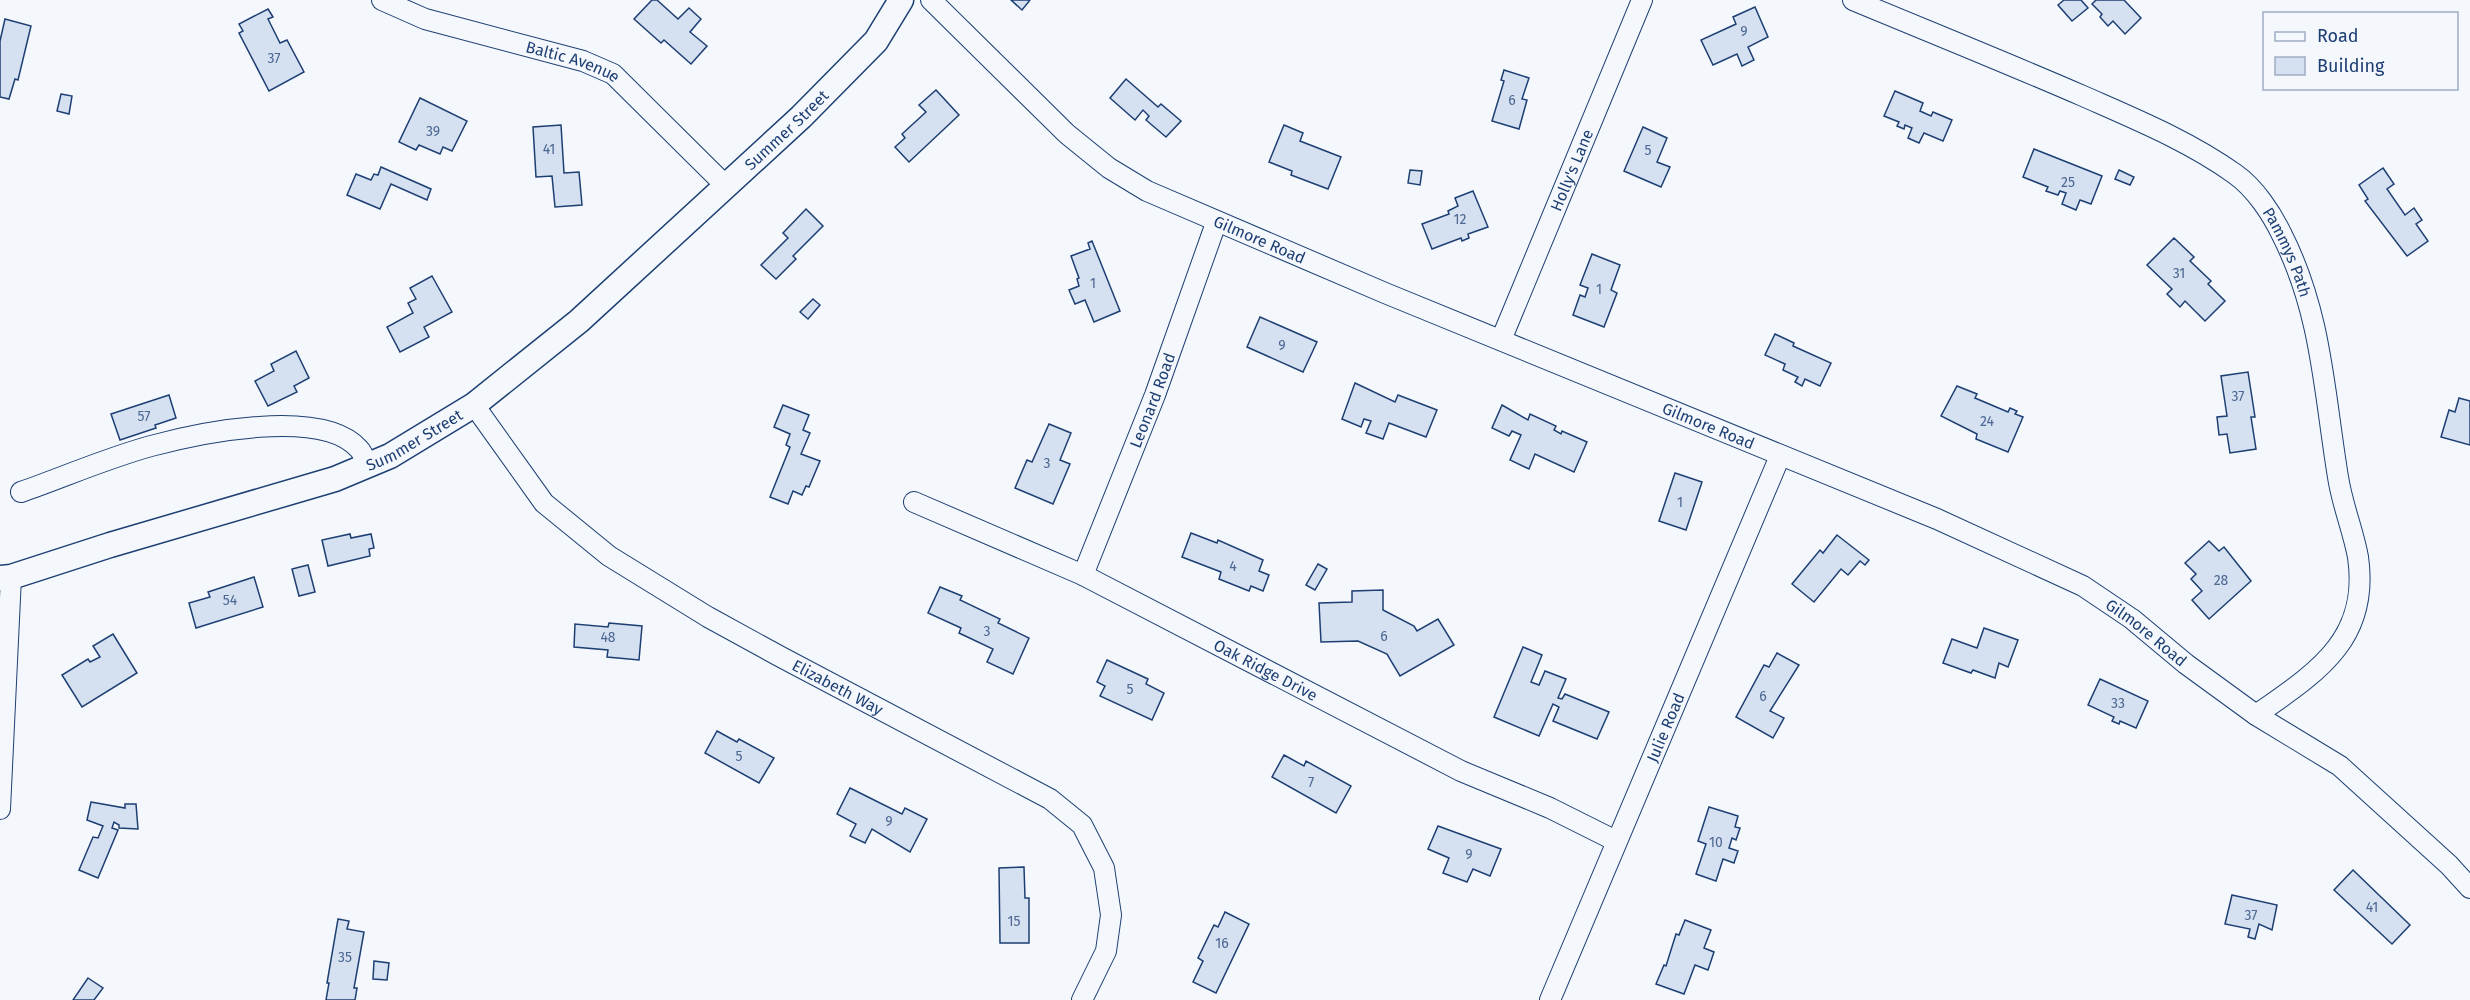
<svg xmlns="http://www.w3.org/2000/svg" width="2470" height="1000" font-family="'Fira Sans',sans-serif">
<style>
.building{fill:#d5e0f0;stroke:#1d3f73;stroke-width:1.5}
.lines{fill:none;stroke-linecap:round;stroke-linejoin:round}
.minor-casing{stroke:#1d3f73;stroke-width:22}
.tertiary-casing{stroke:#1d3f73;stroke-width:27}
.minor{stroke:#f4f7fb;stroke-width:20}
.tertiary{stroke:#f4f7fb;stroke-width:24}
.labels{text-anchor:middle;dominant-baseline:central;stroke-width:4.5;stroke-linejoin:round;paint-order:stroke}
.number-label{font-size:14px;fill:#4b6792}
.street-label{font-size:16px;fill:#1d3f73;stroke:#f4f7fb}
</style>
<rect width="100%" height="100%" fill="#f4f7fb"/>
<g class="building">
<path d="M652,0h5l21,19 11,-11 12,11 -11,13 17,14 -16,18 -27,-24 -3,3 -27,-24z"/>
<path d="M1011,0h19l-8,10z"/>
<path d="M2064,0h17l7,8 -16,13 -14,-16z"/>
<path d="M2096,0h28l17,18 -16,16 -12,-13 -5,5 -8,-9 2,-3 -10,-10z"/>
<path d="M1755,7l13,30 -20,10 6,13 -12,6 -5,-12 -24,11 -12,-25 35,-16 -3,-7z"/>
<path d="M268,9l5,8 -5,2 12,24 7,-3 17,32 -35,19 -30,-58 4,-2 -4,-7z"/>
<path d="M5,19l26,7 -13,54 -3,-1 -6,20 -9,-2v-56z"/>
<path d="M1504,70l25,8 -7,21 5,1 -8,29 -27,-8 12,-40 -3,-1z"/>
<path d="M1126,79l32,28 3,-3 20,17 -15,16 -20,-17 3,-4 -6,-6 -8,10 -25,-22z"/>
<path d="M936,90l23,25 -50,47 -14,-15 10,-9 -3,-4 24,-22 -7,-7z"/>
<path d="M1895,91l28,12 -3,8 11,5 2,-4 19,8 -9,21 -19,-8 -5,10 -11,-5 4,-10 -7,-3 -1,4 -7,-3 2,-4 -15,-6z"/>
<path d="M61,94l11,2 -3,18 -12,-3z"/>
<path d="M420,98l47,23 -15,30 -9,-4 -3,7 -21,-9 -3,5 -17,-8z"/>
<path d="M561,125l3,48 15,-1 3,33 -27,2 -3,-31 -16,1 -3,-50z"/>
<path d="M1284,125l19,8 -3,8 41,16 -13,32 -37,-14 1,-4 -23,-9z"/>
<path d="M1643,127l24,11 -10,24 13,5 -9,20 -37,-16z"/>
<path d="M2034,149l68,27 -11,28 -11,-4 -4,10 -14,-6 4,-11 -6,-2 -2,4 -12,-4 2,-4 -25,-10z"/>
<path d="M381,167l50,22 -4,11 -36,-16 -11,25 -33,-14 9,-21 15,6 3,-6 4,1z"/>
<path d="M2383,168l11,16 -7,5 18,26 9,-7 8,12 -6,4 12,17 -21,15 -42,-55 3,-2 -9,-14z"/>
<path d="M1410,170l12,1 -2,14 -12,-2z"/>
<path d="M2119,170l15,7 -4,8 -15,-6z"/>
<path d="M1473,191l15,36 -20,7 1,4 -7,3 -1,-3 -29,11 -10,-25 27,-10 -1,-3 10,-5 -3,-8z"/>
<path d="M806,209l17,17 -30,30 3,3 -20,20 -15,-14 27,-27 -5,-5z"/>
<path d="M2174,238l20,19 -4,4 21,20 -3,3 17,17 -20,20 -20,-20 -5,6 -13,-13 5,-5 -25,-24z"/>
<path d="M1092,241l28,70 -26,11 -9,-22 -10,4 -6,-14 10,-4 -2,-7 2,-1 -8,-22 19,-7 -2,-6z"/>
<path d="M1592,254l28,11 -9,25 6,3 -13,34 -31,-12 7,-20 5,2 3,-9 -8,-3z"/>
<path d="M432,276l20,36 -28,15 5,10 -29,15 -13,-25 26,-14 -5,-10 8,-4 -6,-11z"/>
<path d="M813,299l7,6 -12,14 -8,-7z"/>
<path d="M1260,317l57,25 -14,30 -56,-25z"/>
<path d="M1775,334l19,9 -1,3 38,17 -11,23 -15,-7 -3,7 -7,-4 3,-5 -15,-7 2,-6 -20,-9z"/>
<path d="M296,351l13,27 -15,8 3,6 -29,14 -13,-25 19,-10 -3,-7z"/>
<path d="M2248,372l7,45h-4l5,32 -26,4 -3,-19 -8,1 -2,-18 10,-1 -6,-40z"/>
<path d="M1355,383l40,19 3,-7 39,15 -11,27 -37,-14 -6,16 -17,-6 5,-12 -7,-2 -3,8 -19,-8z"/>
<path d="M1957,386l20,8 -2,4 33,14 2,-4 7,3 -2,3 8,3 -15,35 -32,-13 1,-5 -36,-18z"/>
<path d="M169,395l7,23 -21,7 1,3 -36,12 -9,-26z"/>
<path d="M2459,398l11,3v44l-29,-8 8,-27 6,2z"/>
<path d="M783,405l26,10 -6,15 7,3 -9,21 19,7 -11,26 -3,-1 -4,9 -9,-4 -5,13 -18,-7 20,-50 -4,-2 4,-11 -16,-7z"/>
<path d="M1502,405l26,15 2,-6 26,12 -2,4 7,4 1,-3 25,11 -13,30 -39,-18 -6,15 -19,-9 11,-25 -9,-4 -3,5 -17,-8z"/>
<path d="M1049,424l22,9 -11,27 10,4 -17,40 -38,-16 12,-28 5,2z"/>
<path d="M1675,473l27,9 -16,48 -27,-9z"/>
<path d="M1191,533l26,10 1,-3 45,20 -4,11 10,4 -6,16 -12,-5 -2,5 -30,-12 2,-7 -39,-15z"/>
<path d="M350,534l1,4 20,-4 3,14 -5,1 1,7 -42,10 -6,-26z"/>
<path d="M1837,535l32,25 -4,5 -5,-4 -12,14 -7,-6 -27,33 -22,-18 28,-34 3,3z"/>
<path d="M2209,541l10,10 5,-4 27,34 -42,38 -17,-19 10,-9 -11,-12 5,-5 -11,-11z"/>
<path d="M1318,564l9,5 -12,21 -9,-5z"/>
<path d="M308,565l7,27 -16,4 -7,-27z"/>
<path d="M254,577l9,30 -67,21 -7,-25 21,-6 -2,-5z"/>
<path d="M940,587l22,9 -2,4 40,19 -2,4 31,15 -16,36 -26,-12 6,-13 -34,-16 2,-5 -33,-15z"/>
<path d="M1383,590v20l31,16 3,5 21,-12 16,26 -54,31 -13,-22 -29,-13 -37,1 -2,-39 33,-1v-11z"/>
<path d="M609,623l33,3 -3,34 -32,-3 1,-7 -34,-3 1,-23 33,3z"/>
<path d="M1984,628l34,12 -10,27 -9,-4 -4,15 -22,-8 -2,3 -28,-10 9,-24 25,9z"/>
<path d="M113,634l24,39 -55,34 -20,-32 26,-16 2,3 10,-5 -7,-11z"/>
<path d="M1523,647l19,8 -11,27 8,3 6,-14 21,8 -8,19 4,1 3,-5 44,18 -12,27 -44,-18 6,-14 -6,-3 -14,32 -45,-19z"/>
<path d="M1777,653l22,12 -29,46 14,7 -11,20 -37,-21 28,-52 5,2z"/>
<path d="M1107,660l41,19 -2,5 18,9 -12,27 -52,-24 5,-10 -8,-4z"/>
<path d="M2100,679l48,22 -12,27 -16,-7 -1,3 -7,-3 2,-4 -26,-12z"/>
<path d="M717,731l20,11 2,-3 35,19 -15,25 -54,-30z"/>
<path d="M1284,755l20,11 2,-5 45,25 -15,27 -64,-36z"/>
<path d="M850,788l52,26 3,-6 22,11 -17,33 -38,-23 -7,14 -15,-7 6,-12 -19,-10z"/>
<path d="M91,802l34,6v-4h11l2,25 -19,-1v-3l-5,-3 -2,6 6,2 -20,48 -19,-8 14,-33 5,1 5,-12 -16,-6z"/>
<path d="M1709,807l29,9 -3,11 5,1 -4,12 -4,-2 -3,10 9,3 -4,12 -11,-4 -7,22 -20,-7 10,-30 -8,-3z"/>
<path d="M1438,826l63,23 -11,27 -17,-7 -6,13 -24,-9 6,-15 -21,-9z"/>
<path d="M1024,867l1,31h4v45h-29l-1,-75z"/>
<path d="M2353,870l57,55 -18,19 -58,-54z"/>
<path d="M2232,895l45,10 -5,25 -13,-6 -4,15 -7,-2 2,-8 -25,-5z"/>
<path d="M1225,912l24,12 -33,69 -23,-11 10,-21 -5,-3 16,-33 4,2z"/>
<path d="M338,919l11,2 -2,8 17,3 -10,56h3l-2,12h-29l3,-17h-2z"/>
<path d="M1685,920l26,10 -7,18 10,4 -6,18 -13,-5 -11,29 -28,-10 8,-19 2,1 10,-32 3,1z"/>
<path d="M374,961l15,2 -2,17 -14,-1z"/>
<path d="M88,978l15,10 -9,12h-21z"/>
</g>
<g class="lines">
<defs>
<g id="minor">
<path id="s1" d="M382,0l43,19 158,42 30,13 114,113"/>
<path id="s2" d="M931,0l136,134 42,34 38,23 238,102 552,226 146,67 49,33 54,45 70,51 84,51 109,99 21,23"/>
<path id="s3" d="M1853,0c77,32 154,63 230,96 52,23 106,45 152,78 20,14 37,40 47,61 40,79 42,157 56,242 4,27 15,53 20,80 12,83 -42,116 -102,158"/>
<path id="s4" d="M1501,340l141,-340"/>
<path id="s5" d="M474,405l70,98 65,53 99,61 73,40 269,142 32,26 22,43 7,47 -5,36 -24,49"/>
<path d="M21,492c43,-15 86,-34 130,-46 48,-13 171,-39 208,3 4,4 6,11 8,16"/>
<path id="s6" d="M914,502l169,73 378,196 89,37 66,33"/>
<path id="s7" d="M1083,575l72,-180 61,-172"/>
<path d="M0,809l11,-232"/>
<path id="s8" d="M1550,1000l230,-544"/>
</g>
<g id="tertiary">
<path id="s9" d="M0,578l11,-1 99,-32 225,-66 55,-23 84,-51 105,-84 222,-204 75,-76 25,-41"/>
</g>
</defs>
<use href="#minor" class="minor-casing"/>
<use href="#tertiary" class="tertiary-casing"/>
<use href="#minor" class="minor"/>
<use href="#tertiary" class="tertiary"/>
</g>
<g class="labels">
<g class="number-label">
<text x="1744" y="31">9</text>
<text x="274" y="58">37</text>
<text x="1512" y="100">6</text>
<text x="433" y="131">39</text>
<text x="549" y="149">41</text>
<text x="1648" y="150">5</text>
<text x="2068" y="182">25</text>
<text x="1460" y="219">12</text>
<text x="2179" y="273">31</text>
<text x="1093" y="283">1</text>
<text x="1599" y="289">1</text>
<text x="1282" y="345">9</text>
<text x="2238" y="396">37</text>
<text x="144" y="416">57</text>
<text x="1987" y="421">24</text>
<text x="1047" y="463">3</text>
<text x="1680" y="502">1</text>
<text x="1233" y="566">4</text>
<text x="2221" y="580">28</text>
<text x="230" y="600">54</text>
<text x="987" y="631">3</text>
<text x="1384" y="636">6</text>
<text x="608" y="637">48</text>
<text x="1130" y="689">5</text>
<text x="1763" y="696">6</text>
<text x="2118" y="703">33</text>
<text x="739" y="756">5</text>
<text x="1311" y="782">7</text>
<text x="889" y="821">9</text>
<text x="1716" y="842">10</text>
<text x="1469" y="854">9</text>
<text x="2372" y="907">41</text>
<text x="2251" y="915">37</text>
<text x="1014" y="921">15</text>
<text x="1222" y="943">16</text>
<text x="345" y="957">35</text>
</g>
<g class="street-label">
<text stroke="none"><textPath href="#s1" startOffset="201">Baltic Avenue</textPath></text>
<text stroke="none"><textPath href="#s9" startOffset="924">Summer Street</textPath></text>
<text stroke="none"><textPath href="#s4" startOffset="184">Holly's Lane</textPath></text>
<text stroke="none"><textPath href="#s2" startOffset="412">Gilmore Road</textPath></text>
<text stroke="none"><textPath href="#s3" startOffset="516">Pammys Path</textPath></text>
<text stroke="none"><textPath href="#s7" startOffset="188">Leonard Road</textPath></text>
<text stroke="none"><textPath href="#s2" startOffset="898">Gilmore Road</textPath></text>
<text stroke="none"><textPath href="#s9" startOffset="438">Summer Street</textPath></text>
<text stroke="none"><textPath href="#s2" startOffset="1384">Gilmore Road</textPath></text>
<text stroke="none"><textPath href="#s6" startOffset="390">Oak Ridge Drive</textPath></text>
<text stroke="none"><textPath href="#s5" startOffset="468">Elizabeth Way</textPath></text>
<text stroke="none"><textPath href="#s8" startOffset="296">Julie Road</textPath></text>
</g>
</g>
<rect x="2263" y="12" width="195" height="78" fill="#f4f7fb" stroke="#9eadc5" stroke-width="1.5"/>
<rect x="2275" y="32" width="30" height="9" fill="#f4f7fb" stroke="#9eadc5" stroke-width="1.5"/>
<text x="2317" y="42" font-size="18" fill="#1d3f73">Road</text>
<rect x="2275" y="57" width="30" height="18" fill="#d5e0f0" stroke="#9eadc5" stroke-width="1.5"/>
<text x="2317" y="72" font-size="18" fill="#1d3f73">Building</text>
</svg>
